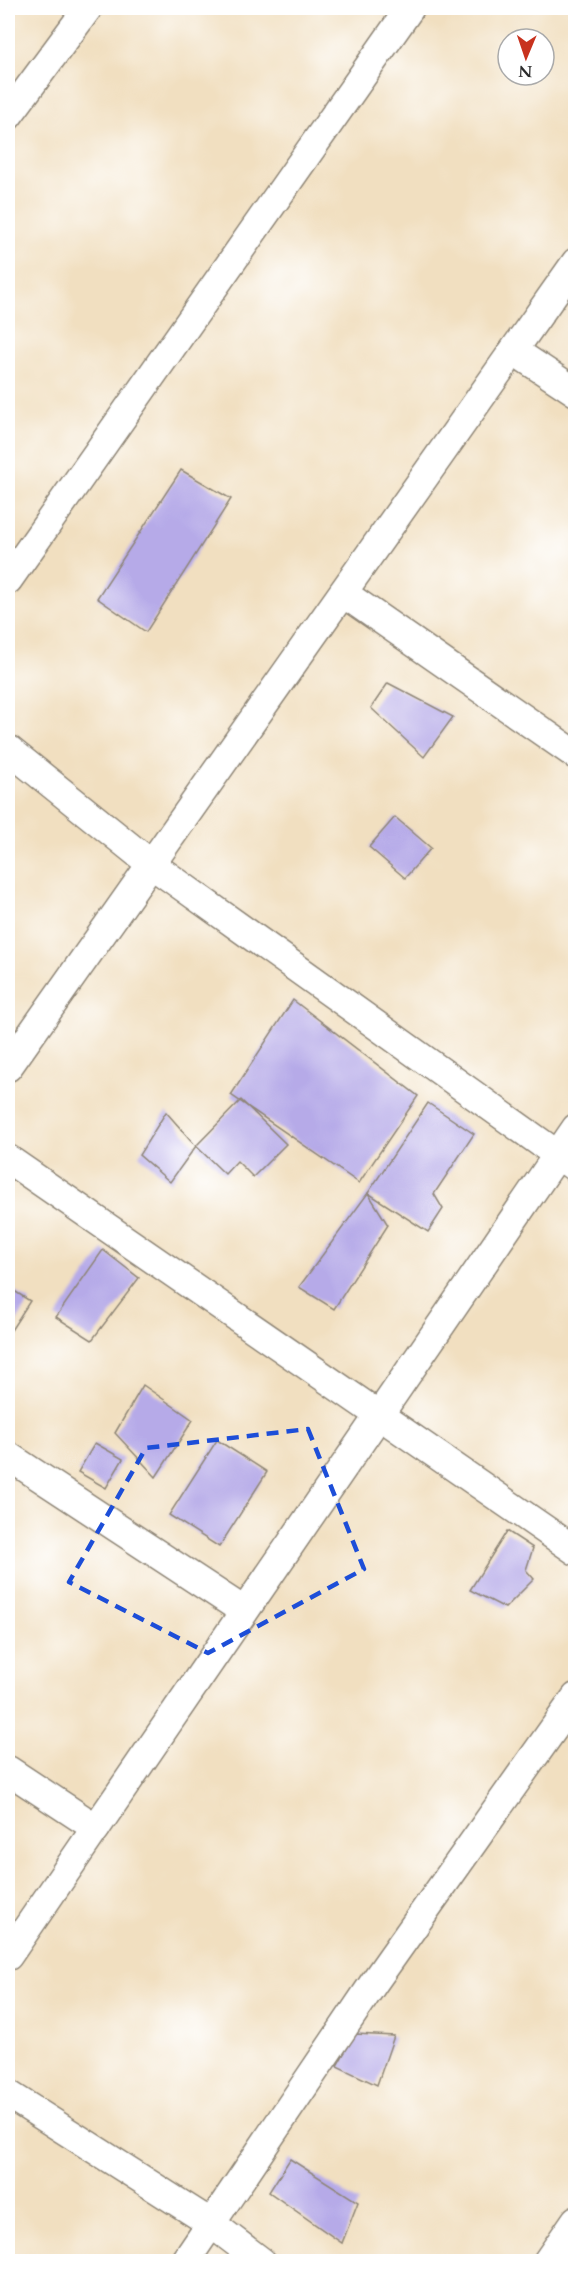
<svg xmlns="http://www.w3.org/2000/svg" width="583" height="2269" font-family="Cardo,serif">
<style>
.building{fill:#b6aae8}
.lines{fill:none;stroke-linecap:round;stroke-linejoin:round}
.minor-casing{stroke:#8e8576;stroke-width:31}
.minor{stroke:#fff;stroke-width:28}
.marked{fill:none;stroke:#1d4ed8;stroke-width:4.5;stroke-dasharray:12 8;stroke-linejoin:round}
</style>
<rect width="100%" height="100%" fill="#fff"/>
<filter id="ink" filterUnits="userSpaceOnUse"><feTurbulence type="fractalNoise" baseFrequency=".0167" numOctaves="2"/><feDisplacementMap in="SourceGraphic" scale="12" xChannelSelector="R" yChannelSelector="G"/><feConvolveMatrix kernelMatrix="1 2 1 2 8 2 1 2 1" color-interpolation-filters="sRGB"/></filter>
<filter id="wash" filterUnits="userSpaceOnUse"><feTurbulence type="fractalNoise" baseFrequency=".008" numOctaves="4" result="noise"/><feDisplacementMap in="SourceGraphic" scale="24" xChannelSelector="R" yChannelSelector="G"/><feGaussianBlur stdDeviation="1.35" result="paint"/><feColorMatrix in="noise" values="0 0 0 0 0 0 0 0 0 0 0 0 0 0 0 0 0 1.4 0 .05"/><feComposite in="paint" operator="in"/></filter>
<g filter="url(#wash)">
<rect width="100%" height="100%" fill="#f1dfc0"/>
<g id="blocks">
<g class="building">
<path d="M181,470l50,29 -85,133 -49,-34z"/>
<path d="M388,683l65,34 -29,40 -53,-49z"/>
<path d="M395,817l36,31 -26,30 -36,-31z"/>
<path d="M293,1000l125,96 -59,87 -128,-88z"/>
<path d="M241,1100l45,44 -33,33 -16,-16 -12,13 -29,-28z"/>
<path d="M428,1103l46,31 -40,60 9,15 -15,23 -60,-39z"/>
<path d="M166,1112l30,34 -26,36 -31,-27z"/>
<path d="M368,1193l20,32 -54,84 -35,-22z"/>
<path d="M103,1250l36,28 -47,62 -36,-23z"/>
<path d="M8,1287l22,14 -22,34z"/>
<path d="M143,1385l50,35 -37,57 -41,-44z"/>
<path d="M217,1440l50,32 -48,75 -50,-32z"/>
<path d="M95,1443l28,16 -17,29 -28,-16z"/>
<path d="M507,1531l26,17 -7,22 8,9 -29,29 -35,-18z"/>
<path d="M355,2034l39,2 -17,49 -40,-19z"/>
<path d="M290,2159l68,43 -16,41 -73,-51z"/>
</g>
</g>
</g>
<g filter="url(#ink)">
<use href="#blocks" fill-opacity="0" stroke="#8e8576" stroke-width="1.5"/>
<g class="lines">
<defs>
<g id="minor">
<path d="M8,116l80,-108"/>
<path d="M514,351l62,41"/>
<path d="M8,580l402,-572"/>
<path d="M343,593l233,162"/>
<path d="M8,749l143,115 425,304"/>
<path d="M8,1067l568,-805"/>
<path d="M8,1159l568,392"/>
<path d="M8,1456l236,155"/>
<path d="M8,1770l88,58"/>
<path d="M8,1956l568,-828"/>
<path d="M8,2094l204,130 50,38"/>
<path d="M185,2262l190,-281 201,-284"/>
<path d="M547,2262l29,-42"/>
</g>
</defs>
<use href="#minor" class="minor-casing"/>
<use href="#minor" class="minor"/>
</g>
</g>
<path class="marked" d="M308,1429l56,140 -156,84 -139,-71 77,-134z"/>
<rect width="583" height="2269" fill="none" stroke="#fff" stroke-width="30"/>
<g transform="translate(526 57) rotate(182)"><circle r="28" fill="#ffffff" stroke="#aaaaaa" stroke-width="1.5"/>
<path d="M0-4.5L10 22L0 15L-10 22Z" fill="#c8321e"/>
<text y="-9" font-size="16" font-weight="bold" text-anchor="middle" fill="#2b2b2b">N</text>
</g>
</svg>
